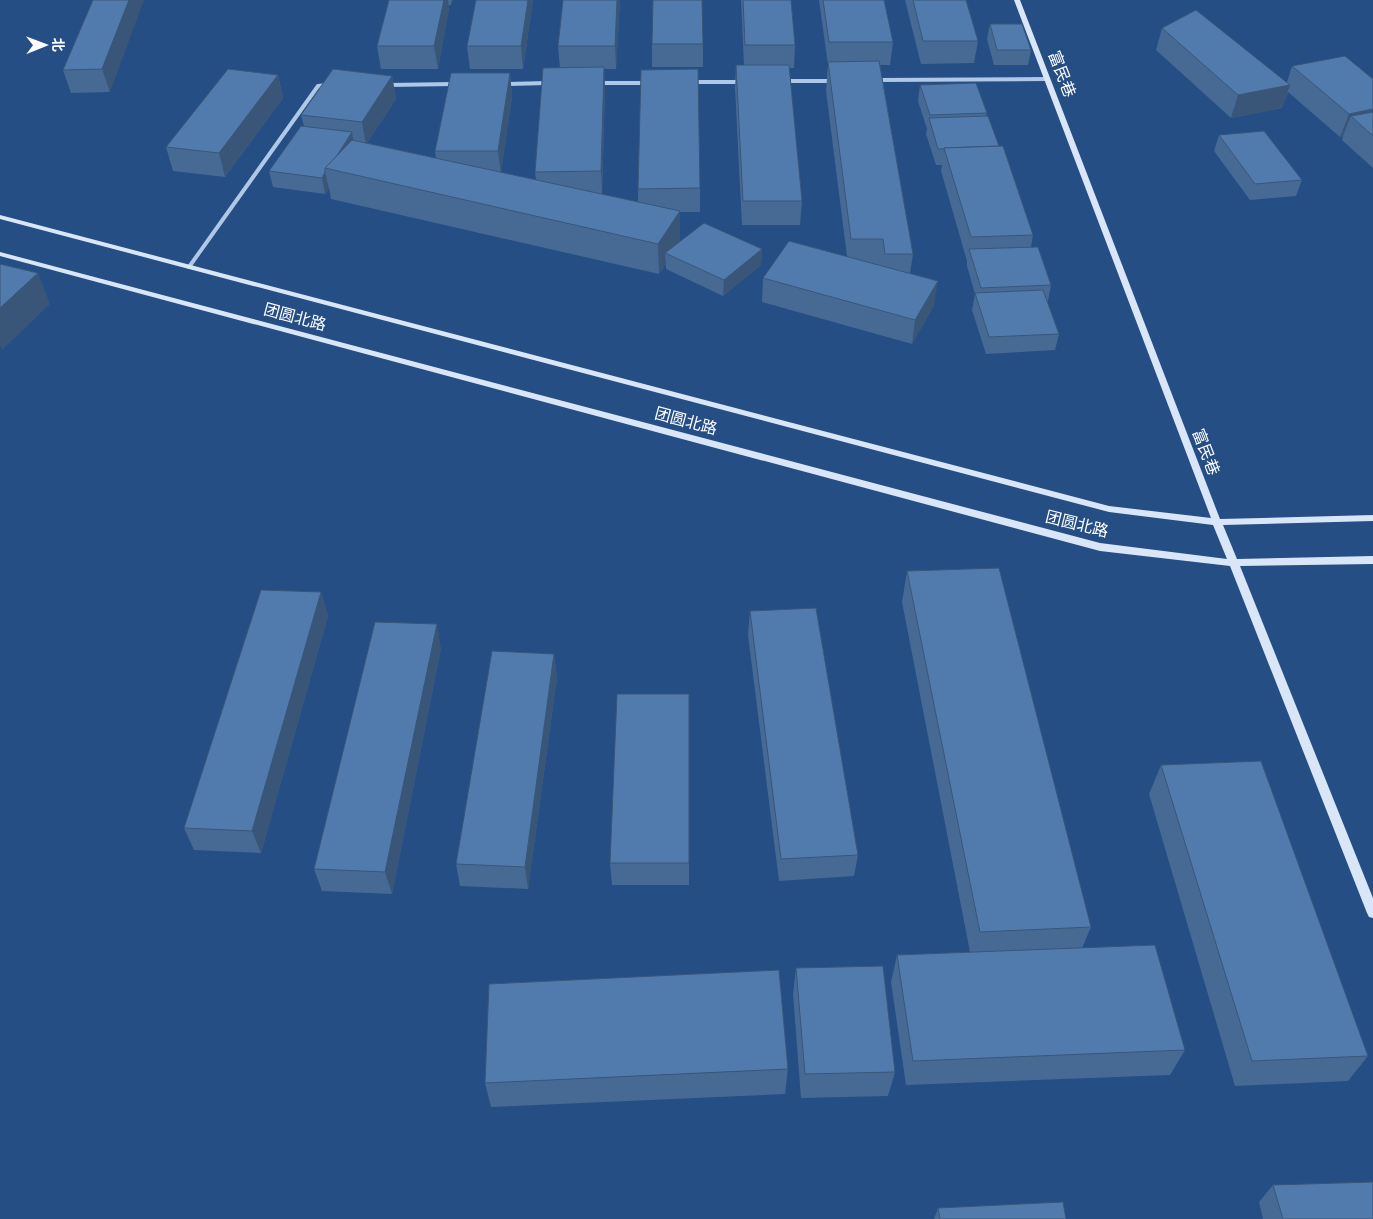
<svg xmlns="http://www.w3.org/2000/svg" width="1373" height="1219" font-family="'DM Sans','Noto Sans SC',sans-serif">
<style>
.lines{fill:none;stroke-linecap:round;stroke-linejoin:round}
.street{stroke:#afc8e8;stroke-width:4}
.secondary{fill:#d9e6f7;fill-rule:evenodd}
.wall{fill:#476a95}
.shaded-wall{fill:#395679}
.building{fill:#527bad;stroke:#395679}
.labels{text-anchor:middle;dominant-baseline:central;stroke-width:5;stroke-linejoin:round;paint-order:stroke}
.street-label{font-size:16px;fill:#fff;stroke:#254e84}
</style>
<rect width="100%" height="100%" fill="#254e84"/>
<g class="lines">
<g class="street">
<path d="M878,80l169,-1"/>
<path d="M785,81h47"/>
<path d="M693,82h49"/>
<path d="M598,83h49"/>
<path d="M505,84l42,-1"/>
<path d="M388,85l66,-1"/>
<path d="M189,267l129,-181 9,-1"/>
</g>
<path class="secondary" d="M1014,0h6l200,519 153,-4v6l-150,4 14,34 136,-3v8l-133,2 133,332v20l-4,-1 -2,-4 -137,-347 -130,-15 -1100,-295v-4l1100,291 127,16 -14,-34 -104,-13 -1109,-293v-4l1109,291 102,12z"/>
</g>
<g class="wall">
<path d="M93,0l17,92 -39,1 -8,-23z"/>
<path d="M389,0h63l-1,5h-2v3l-11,61h-57l-4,-23z"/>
<path d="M476,0h57l-10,69h-53l-3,-23z"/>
<path d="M620,0l-4,69h-12l1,21 -3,104 36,8v-13l62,-1v24h-20v30l82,7 -1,16 -38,31 -57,-27v-5l-7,10 -328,-75 -2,-11 -4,6 -52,-7 -4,-16 35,-45 -3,-11 91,-39 4,23 -29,44 69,15 -1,-7 75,-78 2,23 -11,76 35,8 -1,-8 25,-104 -2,-22z"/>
<path d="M741,0h50l4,45 -1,23h-5l13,133 -2,24h-58l-7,-137 1,-23h8z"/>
<path d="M819,0h65l9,42 -3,23h-10l33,189 -3,19 24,32 -22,39 -150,-42 1,-24 84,-22 -21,-165 2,-26z"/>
<path d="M905,0h61l12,41 -4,22 -53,1z"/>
<path d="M990,24l41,26 -3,15h-34l-7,-26z"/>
<path d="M1162,28l125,54 5,-16 81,13v89l-31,-28 1,-4 -3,1 -52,-45 -6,16 -51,10 -75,-68z"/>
<rect x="652" y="44" width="51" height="23"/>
<path d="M278,75l5,23 -58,79 -52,-6 -7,-24z"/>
<path d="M920,85l67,28 -1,3 47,119 -2,12 20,38 -3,16h-1l12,33 -4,16 -69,4 -14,-44 3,-16 -8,-28v-5l-26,-90 1,-6h-6l-10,-31 1,-5 -9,-28z"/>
<path d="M1219,135l83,45 -6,16 -46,4 -36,-49z"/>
<path d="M907,571l184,356 -9,21 103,102 -15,25 -264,10 -15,-103 6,-27 73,-3 -68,-350z"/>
<path d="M321,592l7,24 -67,237 -67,-3 -10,-22z"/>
<path d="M750,611l108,244 -4,21 -75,5 -31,-246z"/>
<path d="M441,648l-49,246 -70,-3 -8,-22z"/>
<path d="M554,654l3,23 -29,212 -68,-3 -4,-22z"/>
<path d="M689,694v191h-77l-2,-22z"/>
<path d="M1161,765l207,291 -20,25 -113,5 -86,-292z"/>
<path d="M796,968l99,104 -7,24 -87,2 -8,-104z"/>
<path d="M788,1069l-3,25 -294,13 -6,-24z"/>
<path d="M1273,1185l100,34h-110l-4,-17z"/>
<path d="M938,1208l128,11h-132z"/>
</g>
<g class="shaded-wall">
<path d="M129,0h15l-34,92 -8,-23z"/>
<path d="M444,0h4l1,8 -11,61 -4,-23z"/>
<path d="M528,0h5l-10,69 -2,-23z"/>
<path d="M617,0h3l-4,69 -1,-23z"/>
<path d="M604,67l1,23 -3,104 -1,-23z"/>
<path d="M510,73l2,23 -11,78 -3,-23z"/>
<path d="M278,75l5,23 -58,79 -6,-24z"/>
<path d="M392,76l4,23 -30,46 -4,-23z"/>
<path d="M1290,85l-8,23 -51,10 7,-23z"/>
<path d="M1373,109v21l-22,-14 -8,20 -3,1 9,-23z"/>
<path d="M352,132l3,16 -27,21z"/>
<path d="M325,172l4,16 -4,6 -3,-16z"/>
<path d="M680,211v31l-15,11 1,11 -7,10 -1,-30z"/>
<path d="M762,249l-1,16 -38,31 1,-16z"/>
<path d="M38,273l12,31 -48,46 -2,-4v-38z"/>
<path d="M938,281l-4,24 -22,39 3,-24z"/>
<path d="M321,592l7,24 -67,237 -9,-22z"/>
<path d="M437,624l4,24 -49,246 -7,-22z"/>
<path d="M554,654l3,23 -29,212 -3,-22z"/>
</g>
<g class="building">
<path d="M93,0h36l-27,69 -39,1z"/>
<path d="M389,0h55l-10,46h-57z"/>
<path d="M476,0h52l-7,46h-54z"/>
<path d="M563,0h54l-2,46h-57z"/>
<path d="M653,0h49l1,44h-51z"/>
<path d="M743,0h48l4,45h-50z"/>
<path d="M823,0h61l9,42h-64z"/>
<path d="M913,0h53l12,41h-55z"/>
<path d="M1196,10l94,75 -52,10 -76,-67z"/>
<path d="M990,24h32l9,26h-34z"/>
<path d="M1345,56l28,23v30l-24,5 -57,-48z"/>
<path d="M879,61l34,193h-28l-2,-15h-32l-23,-177z"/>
<path d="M736,65h53l13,136h-59z"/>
<path d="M604,67l-3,104 -66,1 8,-104z"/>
<path d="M228,69l50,6 -59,78 -53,-6z"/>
<path d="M333,69l59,7 -30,46 -61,-7z"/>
<path d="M698,69l2,119 -62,1 3,-119z"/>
<path d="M451,73h59l-12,78h-63z"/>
<path d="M976,83l11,30 -57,2 -10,-30z"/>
<path d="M1373,112v24l-22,-20z"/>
<path d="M988,116l11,30 -55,2v1h-6l-9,-31z"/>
<path d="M301,126l51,6 -16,25 -11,11v4l-3,6 -53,-7z"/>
<path d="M1264,131l38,49 -47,4 -36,-49z"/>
<path d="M352,140l328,71 -22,33 -333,-76z"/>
<path d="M1003,146l30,89 -62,2 -27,-89z"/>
<path d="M704,223l58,26 -38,31 -59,-27z"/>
<path d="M789,241l149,40 -23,39 -152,-42z"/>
<path d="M1038,247l13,38 -70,3 -12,-39z"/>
<path d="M0,264l38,9 -38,35z"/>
<path d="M1043,290l16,44 -70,3 -14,-44z"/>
<path d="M999,568l92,359 -111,5 -73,-361z"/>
<path d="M261,590l60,2 -69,239 -68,-3z"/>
<path d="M816,608l42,247 -77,4 -31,-248z"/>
<path d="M375,622l62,2 -52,248 -71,-3z"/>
<path d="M492,651l62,3 -29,213 -69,-3z"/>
<path d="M617,694h72v169h-79z"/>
<path d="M1261,761l107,295 -116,5 -91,-296z"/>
<path d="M1155,945l30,105 -272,11 -16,-106z"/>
<path d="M883,966l12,106 -90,2 -9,-106z"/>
<path d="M779,970l9,99 -303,14 4,-99z"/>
<path d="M1373,1182v37h-90l-10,-34z"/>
<path d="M1063,1202l3,17h-126l-2,-11z"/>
</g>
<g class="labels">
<g class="street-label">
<text transform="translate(1062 74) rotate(69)">富民巷</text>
<text transform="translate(295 317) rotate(15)">团圆北路</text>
<text transform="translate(686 421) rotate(15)">团圆北路</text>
<text transform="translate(1206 452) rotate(69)">富民巷</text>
<text transform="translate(1077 524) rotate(14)">团圆北路</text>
</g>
</g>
<g transform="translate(45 45) rotate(89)" stroke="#254e84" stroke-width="4" paint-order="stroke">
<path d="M0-4L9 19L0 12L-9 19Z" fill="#ffffff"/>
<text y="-8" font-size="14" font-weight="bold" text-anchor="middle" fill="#ffffff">北</text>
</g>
</svg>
